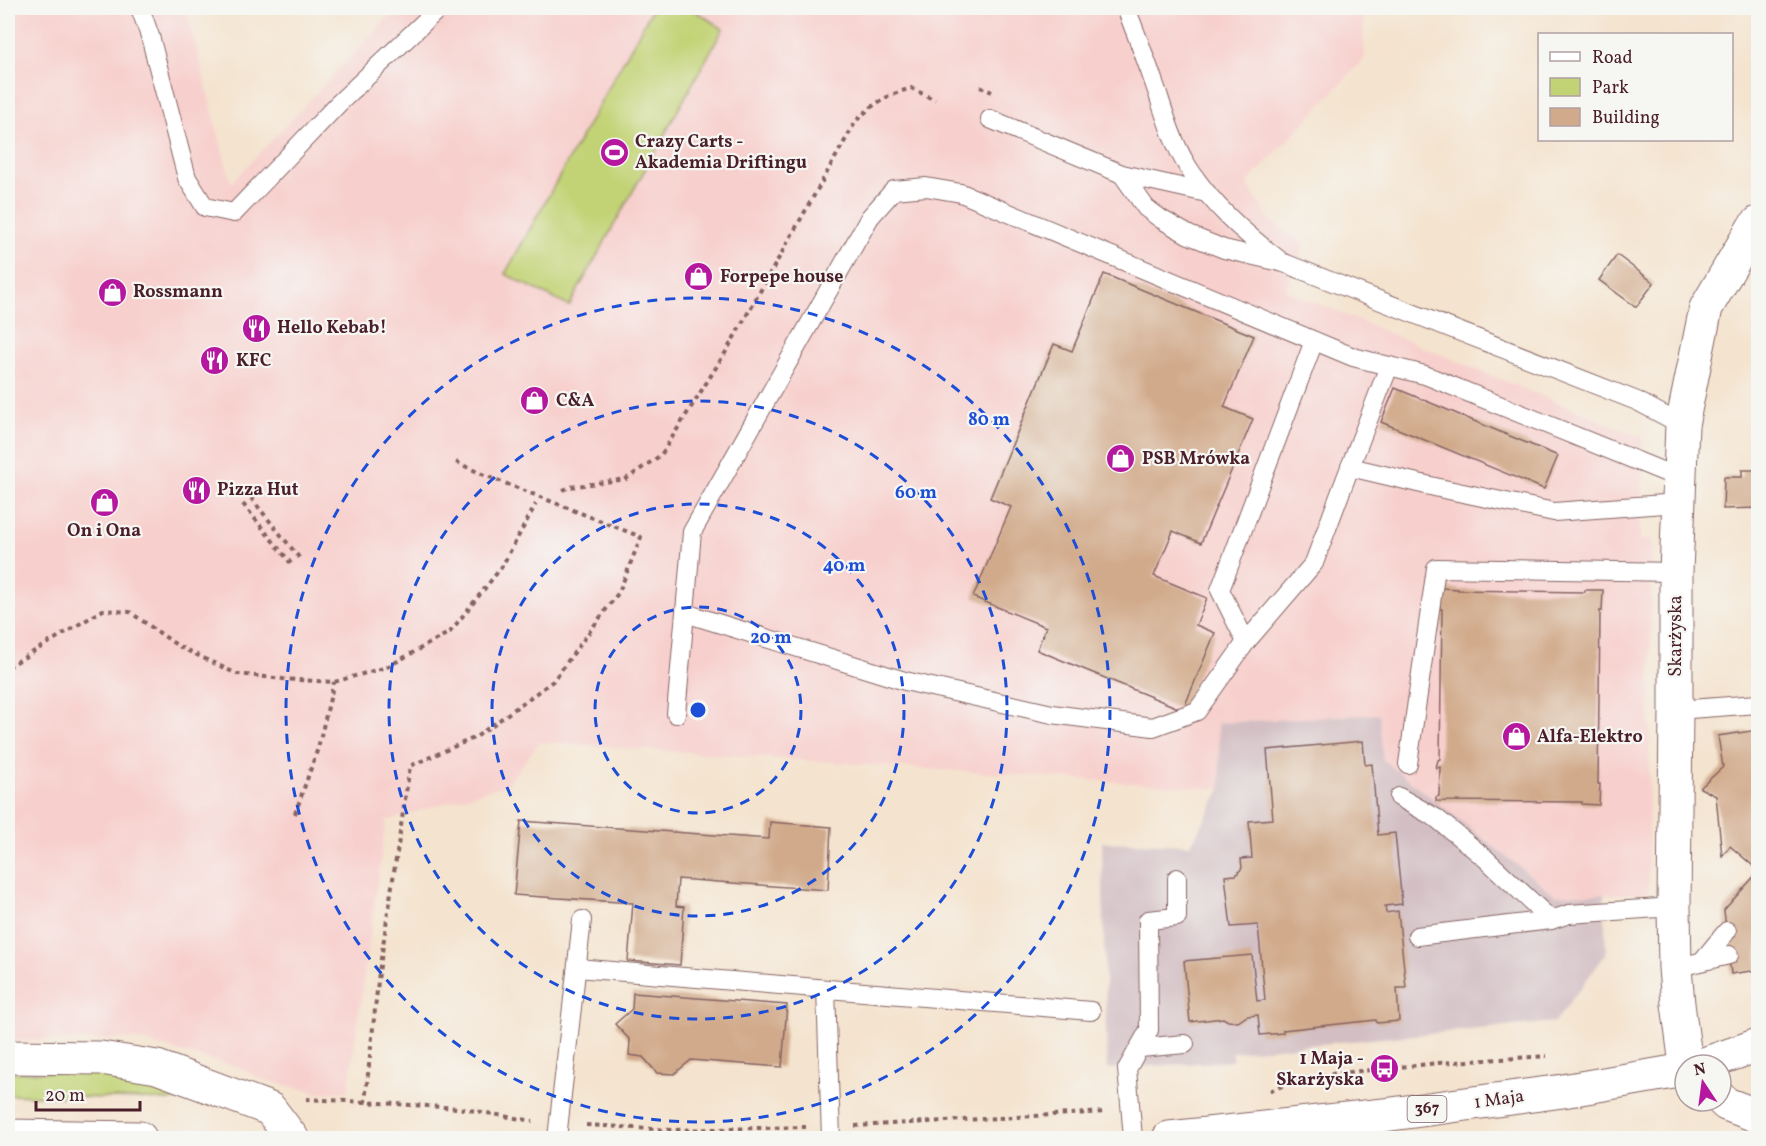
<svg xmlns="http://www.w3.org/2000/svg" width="1766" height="1146" font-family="Vollkorn,serif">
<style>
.built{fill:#f7d0cd}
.industrial{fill:#d2bec3}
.green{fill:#c2d376;stroke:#867950;stroke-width:1.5}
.building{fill:#d1aa8b}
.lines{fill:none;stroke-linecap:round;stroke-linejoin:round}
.service-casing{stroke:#866464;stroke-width:20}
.minor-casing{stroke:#866464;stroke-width:35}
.primary-casing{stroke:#866464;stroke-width:35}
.path{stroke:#866464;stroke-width:4;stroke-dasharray:4.5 4.5;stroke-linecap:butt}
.service{stroke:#fff;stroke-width:18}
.minor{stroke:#fff;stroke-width:33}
.primary{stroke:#fff;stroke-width:33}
.ring{fill:none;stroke:#1d4ed8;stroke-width:3;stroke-dasharray:10 8}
.labels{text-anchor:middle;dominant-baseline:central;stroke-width:4.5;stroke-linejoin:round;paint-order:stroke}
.shield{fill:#f6f6f2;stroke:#7e6067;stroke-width:1.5}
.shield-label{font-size:16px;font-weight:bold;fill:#4a1f2b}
.poi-label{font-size:18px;font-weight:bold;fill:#4a1f2b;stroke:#f6f6f2;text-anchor:start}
.street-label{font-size:18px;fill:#4a1f2b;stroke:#f6f6f2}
.centre{fill:#1d4ed8;stroke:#f6f6f2;stroke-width:3}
.ring-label{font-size:18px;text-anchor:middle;font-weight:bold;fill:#1d4ed8;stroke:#f6f6f2;stroke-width:4.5;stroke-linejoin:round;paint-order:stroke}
</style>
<rect width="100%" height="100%" fill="#f6f6f2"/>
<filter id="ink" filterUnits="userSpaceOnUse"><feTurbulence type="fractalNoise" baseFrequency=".0167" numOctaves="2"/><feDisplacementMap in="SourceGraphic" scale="12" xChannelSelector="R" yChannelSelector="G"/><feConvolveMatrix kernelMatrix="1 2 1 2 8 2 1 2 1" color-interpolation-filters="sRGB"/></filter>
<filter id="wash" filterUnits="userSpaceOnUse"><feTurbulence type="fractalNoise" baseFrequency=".008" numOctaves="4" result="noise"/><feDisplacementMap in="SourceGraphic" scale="24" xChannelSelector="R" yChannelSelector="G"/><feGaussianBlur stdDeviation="1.35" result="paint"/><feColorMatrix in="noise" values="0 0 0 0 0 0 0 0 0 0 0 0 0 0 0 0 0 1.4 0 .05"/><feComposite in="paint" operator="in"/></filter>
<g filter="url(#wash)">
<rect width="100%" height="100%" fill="#f4e3ce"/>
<path class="built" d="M8,8h178l45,175 166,-175h965l3,50 -118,125 22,37 36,24 -20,46 358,148 -3,102h12l-4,353 -93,3 -172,-136 -4,-46 -161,9 3,66 -682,-47 -31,42 -122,37 -38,270 -29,2 -34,-8 -26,-7 -21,-11 -106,-28 -124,2z"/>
<path class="industrial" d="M1379,714l4,46 172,135 49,-1 2,60 -51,68 -322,30 -1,9 -125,8 -5,-227 89,3 30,-56 -3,-66z"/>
<g class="green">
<path d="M653,8h38l32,21 -154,277 -64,-32z"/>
<path d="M8,1072h88l43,7 54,17 -21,4 -164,-5z"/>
</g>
<g id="blocks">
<g class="building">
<path d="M1617,255l37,28 -18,24 -37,-27z"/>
<path d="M1104,274l150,62 -30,71 29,12 -52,124 -28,-12 -19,45 53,22 -11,27 19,8 -32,77 -146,-60 9,-23 -73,-30 38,-90 -21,-9 64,-154 18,7z"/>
<path d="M1395,388l163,68 -14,33 -163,-67z"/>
<path d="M1742,470h16v38l-35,1 1,-32h18z"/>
<path d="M1440,588l18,1v1l127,2v-2h18l-1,21h-2l-2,173h2l-1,21 -17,-1v-2l-146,-1v-4l3,-1 1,-29 -4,1 2,-8 2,-1 2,-150h-2z"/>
<path d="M1758,730v140l-28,-24 -8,10 -6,-60 -16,-8 23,-21 -5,-31z"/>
<path d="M1363,741l2,24 7,-1 6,71 17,-2 7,71 -17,2 1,7 12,-2 8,77h-9l2,33 -22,2 -1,-3 -93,10v3l-23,2 -2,-20 -11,1 -9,6 -10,-1 -5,-3 -33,4 -6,-61 68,-6 5,46 8,-1 -7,-75 -27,2 -6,-51 11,-1 6,-7 -1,-9 11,-1 -3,-37 24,-2 -6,-69z"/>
<path d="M521,821l248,18 1,-17 61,5 -3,63 -150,-11 -2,27 8,1 -4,58 -52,-4 5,-58 -119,-8z"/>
<path d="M1758,872v98l-27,4 -7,-64z"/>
<path d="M633,993l154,12 -5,62 -91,-7 -17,14 -17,-1 -14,-16 -14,-2 1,-15 -15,-16 17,-15z"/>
</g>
</g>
</g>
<g filter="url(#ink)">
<use href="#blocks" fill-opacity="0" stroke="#866464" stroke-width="1.5"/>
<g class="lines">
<defs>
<g id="service">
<path d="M140,8l10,28 37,142 18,29 29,6 104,-109 101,-96"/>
<path d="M1126,8c11,28 22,57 32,86 8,25 16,51 30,73 23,37 56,66 90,92"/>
<path d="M990,119l132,55 85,19"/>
<path d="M1122,174l24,34 15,11 28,16 35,14 60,14 353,138 45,24"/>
<path d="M1350,467l39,-101"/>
<path d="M685,613l220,68 147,33 101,13 44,-16 49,-69 68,-79 36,-96 89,21 115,24 124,-9"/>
<path d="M1246,642l-26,-52 94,-249"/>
<path d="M1676,710l82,-6"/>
<path d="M676,714l16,-182 178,-315 24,-27 32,-3 35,6 392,164 72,18 254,103"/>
<path d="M1408,764l28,-196 240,4"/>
<path d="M1399,797l37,21 49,40 66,62 18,-6 105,-7"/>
<path d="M1417,936l134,-16"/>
<path d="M1702,961l25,-30"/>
<path d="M577,968l514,43"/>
<path d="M1675,968l54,-13"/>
<path d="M826,989l5,149"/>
<path d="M1140,1048l45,-4"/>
<path d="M557,1138l25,-218"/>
<path d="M1133,1138l-6,-69 22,-39 -1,-110 29,-3v-39"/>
</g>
<path id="minor" d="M1686,1065l-8,-61 -3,-36 -1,-61 2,-197v-138l6,-147 24,-117 47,-80 5,-5"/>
<g id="primary">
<path d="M8,1057l93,1 56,9 113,42 22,29"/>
<path d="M1701,1065l57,-20"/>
<path d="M1721,1099l5,5 32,12"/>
<path d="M8,1136l132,2"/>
<path d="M1169,1138l215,-23 179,-24 122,-21"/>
</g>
</defs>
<use href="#service" class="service-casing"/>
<use href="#minor" class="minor-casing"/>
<use href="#primary" class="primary-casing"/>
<g class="path">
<path d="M980,87l12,5"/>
<path d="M456,462l26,12 159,63 -22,55 -66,89 -77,56 -66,29 -31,206 -14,130 93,6 75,13"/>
<path d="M563,490l7,-3 56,-8 35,-24 66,-105 129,-229c19,-19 30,-25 55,-33l24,12"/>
<path d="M251,498l51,63"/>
<path d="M243,504l50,62"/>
<path d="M8,667l95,-57 27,2 48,34 59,28 46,5 51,3 53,-15 63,-35 51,-64 35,-64"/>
<path d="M295,814l23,-66 16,-66"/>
<path d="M1270,1091l24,-10 37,-7 108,-11 108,-7"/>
<path d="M306,1099l59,3"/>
<path d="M586,1125l85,5 135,-3"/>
<path d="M855,1126l251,-14"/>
</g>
<use href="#service" class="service"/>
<use href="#minor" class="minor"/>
<use href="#primary" class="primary"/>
</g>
</g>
<g class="ring">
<circle cx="698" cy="710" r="103"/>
<circle cx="698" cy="710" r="206"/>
<circle cx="698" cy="710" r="309"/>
<circle cx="698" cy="710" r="412"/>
</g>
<defs>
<symbol id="stadium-disc" viewBox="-11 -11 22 22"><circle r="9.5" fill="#b5179e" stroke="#f6f6f2"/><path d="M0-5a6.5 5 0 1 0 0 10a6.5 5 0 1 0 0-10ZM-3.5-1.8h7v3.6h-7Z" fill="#fff"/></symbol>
<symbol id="shop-disc" viewBox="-11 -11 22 22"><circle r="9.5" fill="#b5179e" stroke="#f6f6f2"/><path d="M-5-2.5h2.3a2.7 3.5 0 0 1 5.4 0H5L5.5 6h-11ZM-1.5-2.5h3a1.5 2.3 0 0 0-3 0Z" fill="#fff"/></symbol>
<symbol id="restaurant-disc" viewBox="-11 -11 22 22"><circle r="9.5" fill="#b5179e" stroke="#f6f6f2"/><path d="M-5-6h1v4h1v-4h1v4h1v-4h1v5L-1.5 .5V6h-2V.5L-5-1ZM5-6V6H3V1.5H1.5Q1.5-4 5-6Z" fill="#fff"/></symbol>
<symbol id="bus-disc" viewBox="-11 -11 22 22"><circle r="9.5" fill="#b5179e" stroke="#f6f6f2"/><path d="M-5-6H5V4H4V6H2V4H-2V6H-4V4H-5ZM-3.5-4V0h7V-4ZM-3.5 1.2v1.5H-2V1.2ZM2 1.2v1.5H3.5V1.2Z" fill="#fff"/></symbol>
</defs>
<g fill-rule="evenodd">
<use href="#stadium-disc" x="598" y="136" width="33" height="33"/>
<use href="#shop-disc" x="682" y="260" width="33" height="33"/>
<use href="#shop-disc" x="96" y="276" width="33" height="33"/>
<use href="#restaurant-disc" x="240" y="312" width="33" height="33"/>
<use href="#restaurant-disc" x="198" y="344" width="33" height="33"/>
<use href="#shop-disc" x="518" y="384" width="33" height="33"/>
<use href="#shop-disc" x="1104" y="442" width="33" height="33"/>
<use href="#restaurant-disc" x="180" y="474" width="33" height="33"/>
<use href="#shop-disc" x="88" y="486" width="33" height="33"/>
<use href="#shop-disc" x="1500" y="720" width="33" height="33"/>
<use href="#bus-disc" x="1368" y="1052" width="33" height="33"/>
</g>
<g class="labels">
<rect class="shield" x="1407.5" y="1096" width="39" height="26" rx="4.5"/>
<g class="shield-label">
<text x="1427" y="1109">367</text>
</g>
<g class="poi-label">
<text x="635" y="142">Crazy Carts -<tspan x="635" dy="21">Akademia Driftingu</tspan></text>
<text x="720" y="277">Forpepe house</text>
<text x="133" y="292">Rossmann</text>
<text x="277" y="328">Hello Kebab!</text>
<text x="236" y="361">KFC</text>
<text x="556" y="401">C&amp;A</text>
<text x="1142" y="459">PSB Mrówka</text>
<text x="217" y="490">Pizza Hut</text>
<text x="104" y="531" text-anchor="middle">On i Ona</text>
<text x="1537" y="737">Alfa-Elektro</text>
<text x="1364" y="1059" text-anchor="end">1 Maja -<tspan x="1364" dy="21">Skarżyska</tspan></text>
</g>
<g class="street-label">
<text transform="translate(1676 636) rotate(-90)">Skarżyska</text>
<text transform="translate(1499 1100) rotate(-8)">1 Maja</text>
</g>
</g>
<circle cx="698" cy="710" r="9" class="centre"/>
<g class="ring-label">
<text x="989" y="425">80 m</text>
<text x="916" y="498">60 m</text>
<text x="844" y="571">40 m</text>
<text x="771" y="643">20 m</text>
</g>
<rect width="1766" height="1146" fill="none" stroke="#f6f6f2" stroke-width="30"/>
<rect x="1538" y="33" width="195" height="108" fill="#f6f6f2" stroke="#b1a0a2" stroke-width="1.5"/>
<rect x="1550" y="52" width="30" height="9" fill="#ffffff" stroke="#b1a0a2" stroke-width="1.5"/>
<text x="1592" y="63" font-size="18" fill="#4a1f2b">Road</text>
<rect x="1550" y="78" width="30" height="18" fill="#c2d376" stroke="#b1a0a2" stroke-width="1.5"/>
<text x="1592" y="93" font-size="18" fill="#4a1f2b">Park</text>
<rect x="1550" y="108" width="30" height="18" fill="#d1aa8b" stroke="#b1a0a2" stroke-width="1.5"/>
<text x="1592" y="123" font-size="18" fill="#4a1f2b">Building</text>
<g transform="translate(1703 1083) rotate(347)"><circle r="28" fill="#f6f6f2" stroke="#b1a0a2" stroke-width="1.5"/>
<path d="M0-4.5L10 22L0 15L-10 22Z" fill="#b5179e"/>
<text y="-9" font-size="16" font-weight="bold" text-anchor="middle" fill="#4a1f2b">N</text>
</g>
<path d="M36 1101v9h104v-9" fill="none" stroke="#4a1f2b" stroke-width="3"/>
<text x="45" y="1101" font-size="18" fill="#4a1f2b" stroke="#f6f6f2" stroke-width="4.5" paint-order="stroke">20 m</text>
</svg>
